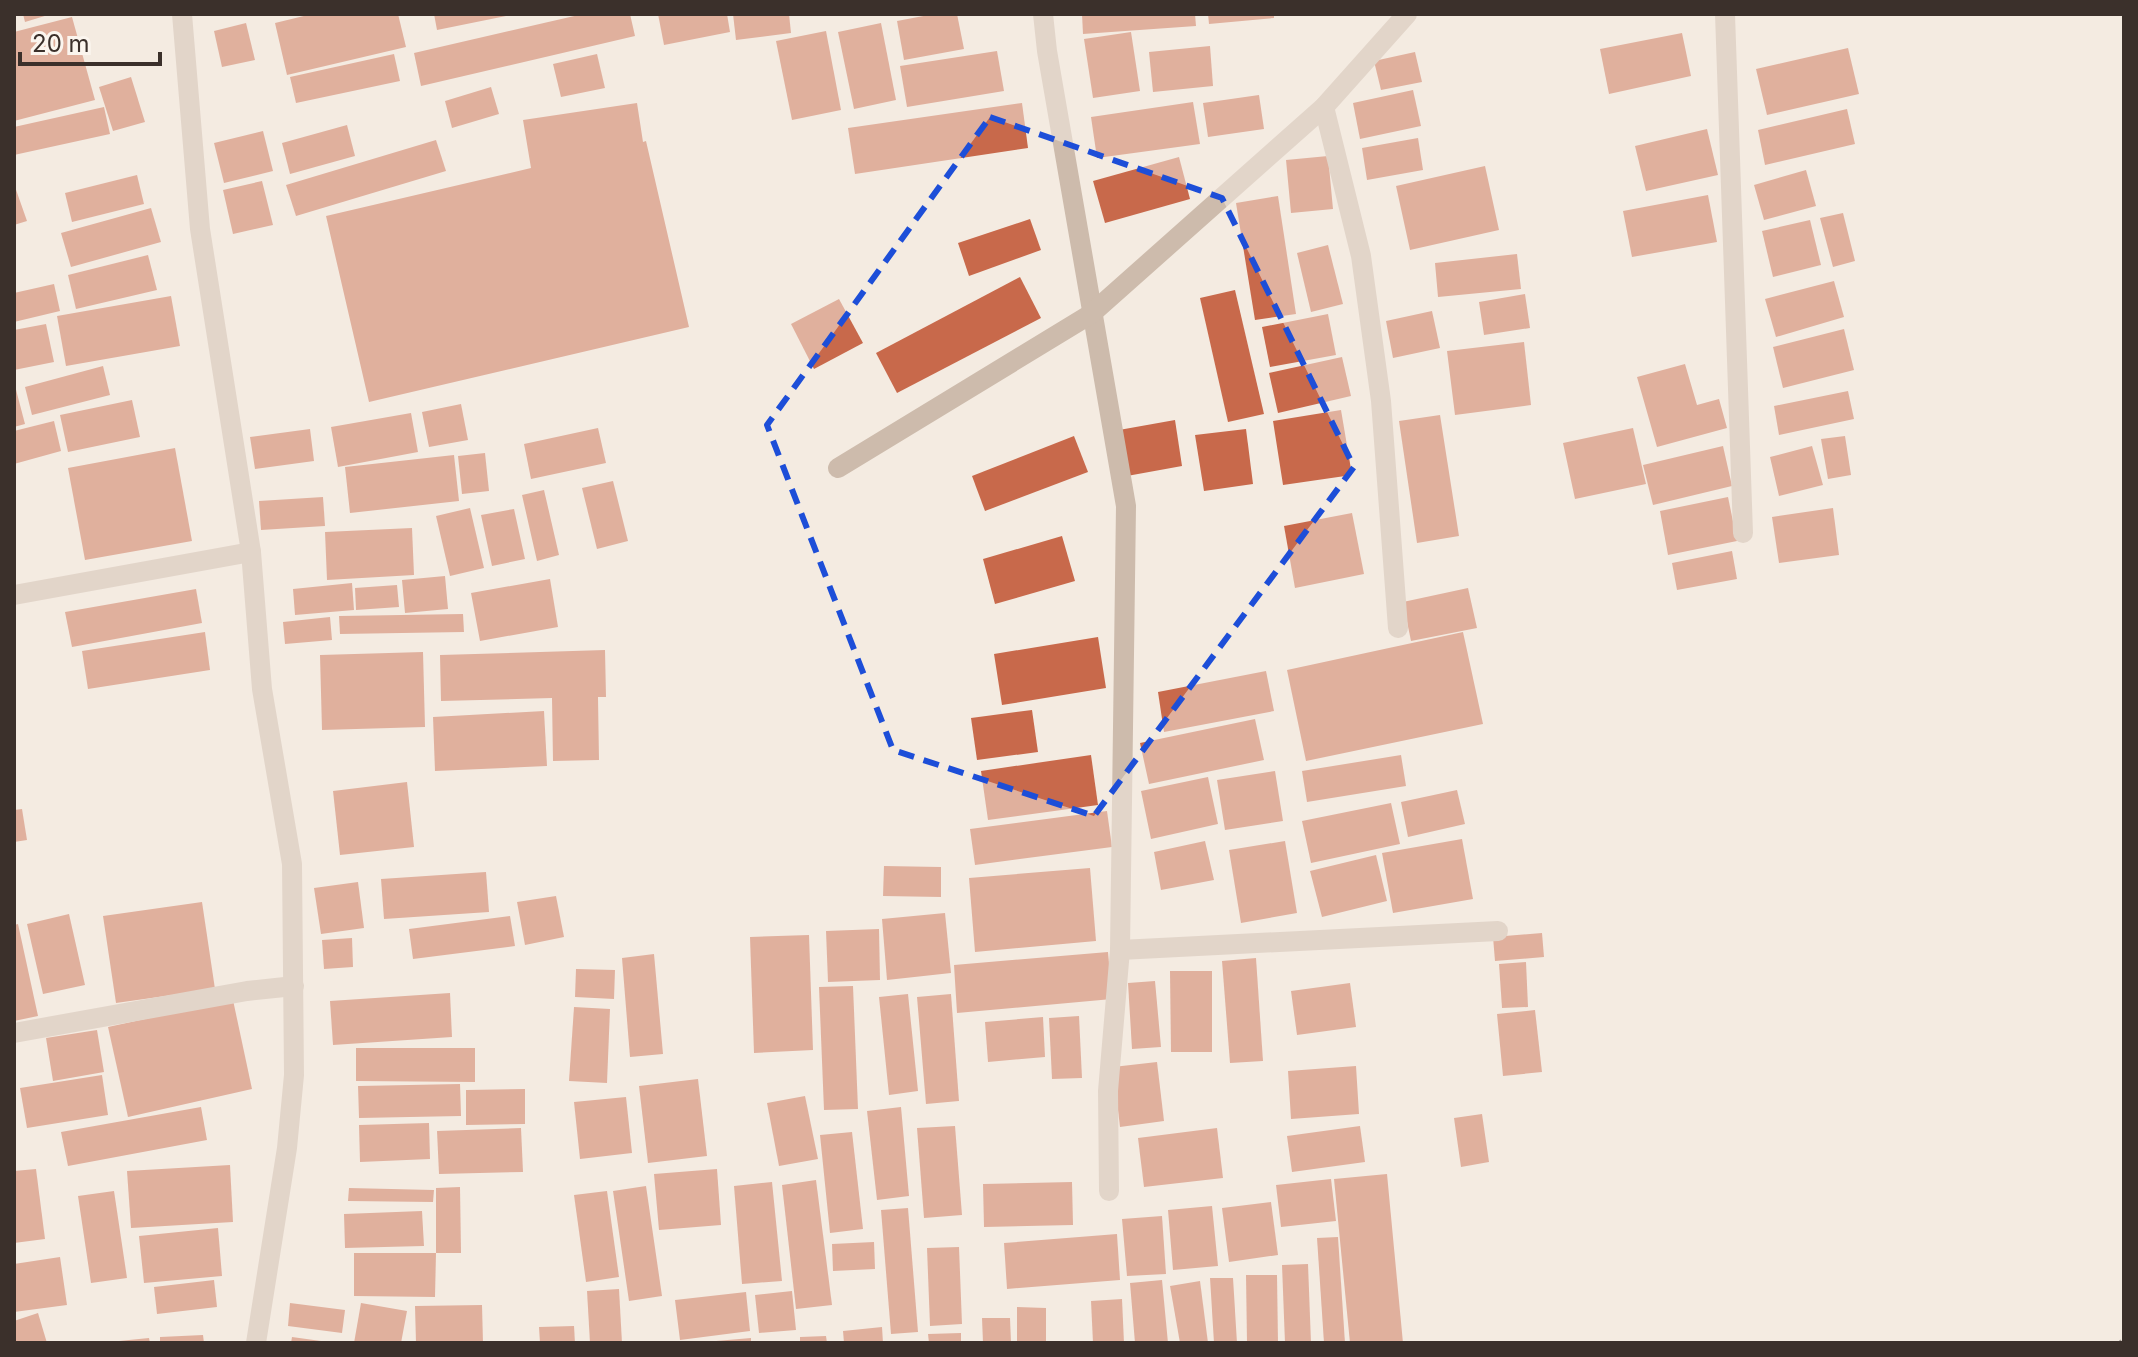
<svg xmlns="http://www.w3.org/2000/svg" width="2138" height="1357" font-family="Inter,sans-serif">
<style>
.building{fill:#c8694b}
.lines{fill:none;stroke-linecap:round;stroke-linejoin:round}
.minor{stroke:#cdbbac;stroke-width:20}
.rail{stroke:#3b302b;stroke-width:6;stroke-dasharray:2 6;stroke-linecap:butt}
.marked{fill:none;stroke:#1d4ed8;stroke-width:6;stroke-dasharray:16 10;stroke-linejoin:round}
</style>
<rect width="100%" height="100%" fill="#f4ebe1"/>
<g class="building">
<path d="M23,14h25v1l-23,7z"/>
<path d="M312,14h86l8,33 -119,28 -12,-52z"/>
<path d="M434,14h72v2l-69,14z"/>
<path d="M583,14h47l5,22 -214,50 -7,-33z"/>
<path d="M658,14h69l3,18 -66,13z"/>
<path d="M733,14h56l2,19 -55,7z"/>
<path d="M934,14h23l7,35 -60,11 -7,-39z"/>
<path d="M1082,14h113l1,12 -113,8z"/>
<path d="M1208,14h66v4l-65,6z"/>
<path d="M72,17l23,83 -81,21v-89z"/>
<path d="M246,23l9,37 -33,7 -8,-36z"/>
<path d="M881,23l15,77 -42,9 -16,-77z"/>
<path d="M826,31l15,79 -49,10 -16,-79z"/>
<path d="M1131,32l9,59 -47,7 -9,-59z"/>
<path d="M1682,33l9,43 -82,18 -9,-45z"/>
<path d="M1210,46l3,40 -60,6 -4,-40z"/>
<path d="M1848,48l11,46 -92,21 -11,-46z"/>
<path d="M997,51l7,40 -97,16 -7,-41z"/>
<path d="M1415,52l7,30 -41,8 -7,-29z"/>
<path d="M394,54l6,27 -104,22 -6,-26z"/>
<path d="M597,54l8,34 -44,9 -8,-33z"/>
<path d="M131,77l14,45 -32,9 -14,-44z"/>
<path d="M491,87l8,27 -47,14 -7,-27z"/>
<path d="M1413,90l8,36 -61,13 -7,-36z"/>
<path d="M1259,95l5,34 -56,8 -5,-34z"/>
<path d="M1193,102l7,42 -103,14 -6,-41z"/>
<path d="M637,103l6,39 3,-1 43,186 -320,75 -43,-186 205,-48 -8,-48z"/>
<path d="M1022,103l6,45 -173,26 -7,-46z"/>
<path d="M104,107l6,27 -96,21v-28z"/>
<path d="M1847,109l8,35 -90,21 -7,-35z"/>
<path d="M347,125l8,31 -65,18 -8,-31z"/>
<path d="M1707,129l11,46 -72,16 -11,-45z"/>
<path d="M263,131l10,40 -49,12 -10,-40z"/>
<path d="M1418,138l5,32 -56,10 -5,-32z"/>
<path d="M436,140l10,31 -150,45 -10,-31z"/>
<path d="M1328,156l5,53 -42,4 -5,-53z"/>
<path d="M1179,157l11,42 -85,24 -12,-42z"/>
<path d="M1485,166l14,64 -89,20 -14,-64z"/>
<path d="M1806,170l10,36 -52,14 -10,-35z"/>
<path d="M137,175l7,29 -72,18 -7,-29z"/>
<path d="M262,181l11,44 -40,9 -10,-44z"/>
<path d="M14,184l13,37 -13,4z"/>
<path d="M1708,195l9,47 -85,15 -9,-46z"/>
<path d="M1278,196l18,118 -41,6 -19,-117z"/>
<path d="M151,208l10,34 -90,25 -10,-34z"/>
<path d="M1843,213l12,48 -22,6 -13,-49z"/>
<path d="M1030,219l11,31 -72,26 -11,-33z"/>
<path d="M1810,220l11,45 -48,12 -11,-46z"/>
<path d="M1328,245l15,59 -32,8 -14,-59z"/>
<path d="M1517,254l4,35 -83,8 -3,-34z"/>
<path d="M148,255l9,35 -81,19 -8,-34z"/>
<path d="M1020,277l21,41 -144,75 -21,-40z"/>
<path d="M1834,281l10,36 -68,20 -11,-38z"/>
<path d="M54,284l6,27 -46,11v-29z"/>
<path d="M1235,290l29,124 -36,8 -28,-124z"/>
<path d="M1525,294l5,34 -46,7 -5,-33z"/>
<path d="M171,296l9,50 -114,20 -9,-50z"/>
<path d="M839,299l24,44 -49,26 -23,-45z"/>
<path d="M1432,311l8,37 -47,10 -7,-37z"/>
<path d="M1328,314l8,41 -66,12 -8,-40z"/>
<path d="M46,324l8,38 -40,8v-40z"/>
<path d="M1844,329l10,41 -71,18 -10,-41z"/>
<path d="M1524,342l7,63 -76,10 -8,-64z"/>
<path d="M1342,357l9,39 -73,17 -9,-40z"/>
<path d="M1685,364l12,41 22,-6 8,29 -70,19 -20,-70z"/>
<path d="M103,366l7,29 -78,20 -7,-28z"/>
<path d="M14,382l11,42 -11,3z"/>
<path d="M1848,391l6,28 -75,16 -5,-29z"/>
<path d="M132,400l8,37 -72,15 -8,-37z"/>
<path d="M461,404l7,36 -39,7 -7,-35z"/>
<path d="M1341,410l11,65 -69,10 -10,-64z"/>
<path d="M411,413l7,39 -80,15 -7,-40z"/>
<path d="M1440,415l19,121 -42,7 -18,-122z"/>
<path d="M1175,420l7,46 -55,10 -8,-46z"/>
<path d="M54,421l7,30 -47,13v-33z"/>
<path d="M598,428l8,35 -75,16 -7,-35z"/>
<path d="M1633,428l13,56 -71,15 -12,-56z"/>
<path d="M310,429l4,32 -59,8 -5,-32z"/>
<path d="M1246,429l7,55 -49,7 -9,-56z"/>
<path d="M1074,436l14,36 -103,39 -13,-35z"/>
<path d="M1845,436l6,39 -23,4 -7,-40z"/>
<path d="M1723,446l9,40 -79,19 -10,-40z"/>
<path d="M1812,446l11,39 -44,11 -9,-39z"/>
<path d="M175,448l17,93 -107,19 -17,-92z"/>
<path d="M485,453l4,38 -27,3 -4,-38z"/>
<path d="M454,455l5,46 -109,12 -5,-46z"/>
<path d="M613,481l15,60 -31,8 -15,-61z"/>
<path d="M544,490l15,65 -22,6 -15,-66z"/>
<path d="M323,497l2,29 -64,4 -2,-29z"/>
<path d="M1728,497l9,44 -69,14 -8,-44z"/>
<path d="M470,508l14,60 -34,8 -14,-60z"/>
<path d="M1833,508l6,47 -60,8 -7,-46z"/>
<path d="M514,509l11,50 -33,7 -11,-51z"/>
<path d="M1352,513l12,61 -69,14 -11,-62z"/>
<path d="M412,528l2,47 -87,5 -2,-48z"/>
<path d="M1062,536l13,45 -80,23 -12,-45z"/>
<path d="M1732,551l5,28 -60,11 -5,-27z"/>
<path d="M445,576l3,33 -43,4 -3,-33z"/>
<path d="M550,579l8,48 -78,14 -9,-48z"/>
<path d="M352,583l2,27 -59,5 -2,-26z"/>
<path d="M397,585l2,22 -43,3 -1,-22z"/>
<path d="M1468,588l9,40 -66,13 -8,-39z"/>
<path d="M196,589l6,34 -130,24 -7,-35z"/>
<path d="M463,614l1,18 -124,2 -1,-18z"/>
<path d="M330,617l2,23 -47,4 -2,-22z"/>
<path d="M205,632l5,38 -122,19 -6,-38z"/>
<path d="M1463,632l20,92 -177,37 -19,-91z"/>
<path d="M1098,637l8,51 -104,17 -8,-51z"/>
<path d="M605,650l1,47h-8l1,63 -46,1 -1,-63 -111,3 -1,-46z"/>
<path d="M423,652l2,75 -103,3 -2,-75z"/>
<path d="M1266,671l8,40 -110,21 -6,-40z"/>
<path d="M1032,710l6,42 -61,8 -6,-42z"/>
<path d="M544,711l3,55 -112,5 -2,-54z"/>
<path d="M1255,719l9,41 -115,24 -9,-41z"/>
<path d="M1091,755l7,50 -110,15 -7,-49z"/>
<path d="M1401,755l5,31 -99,16 -5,-31z"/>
<path d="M1275,771l8,50 -58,9 -8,-50z"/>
<path d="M1208,777l10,47 -67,15 -10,-48z"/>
<path d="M407,782l7,65 -74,8 -7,-64z"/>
<path d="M1457,790l8,34 -57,13 -7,-35z"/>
<path d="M1391,803l9,41 -89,19 -9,-42z"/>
<path d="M22,809l5,31 -13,2v-32z"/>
<path d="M1107,811l5,36 -137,18 -5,-36z"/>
<path d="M1462,839l11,60 -80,14 -11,-60z"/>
<path d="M1205,841l9,39 -53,10 -7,-38z"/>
<path d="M1285,841l12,72 -56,10 -12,-73z"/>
<path d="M1376,855l11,46 -65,16 -12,-46z"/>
<path d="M884,866l57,1v30l-58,-1z"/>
<path d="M1090,868l6,73 -121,11 -6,-74z"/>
<path d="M486,872l3,40 -105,7 -3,-40z"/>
<path d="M358,882l6,46 -43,6 -7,-46z"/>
<path d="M556,896l8,41 -39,8 -8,-43z"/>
<path d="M202,902l13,87 -99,14 -13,-87z"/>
<path d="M945,913l6,60 -64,7 -5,-61z"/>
<path d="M69,914l16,71 -42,9 -16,-70z"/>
<path d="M510,916l5,30 -102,13 -4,-30z"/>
<path d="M18,924l20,92 -24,5v-96z"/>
<path d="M879,929l1,51 -52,2 -2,-51z"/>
<path d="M1542,933l2,24 -49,4 -2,-24z"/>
<path d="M809,935l4,115 -59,3 -4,-116z"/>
<path d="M352,938l1,29 -29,2 -2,-29z"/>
<path d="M1108,952l4,47 -155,14 -3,-48z"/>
<path d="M654,954l9,100 -33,3 -8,-99z"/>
<path d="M1256,958l7,103 -33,2 -8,-102z"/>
<path d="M1526,962l2,45 -26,1 -3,-44z"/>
<path d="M576,969l39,1 -1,29 -39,-2z"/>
<path d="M1170,971h42v81h-41z"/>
<path d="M1155,981l6,66 -29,2 -4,-66z"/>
<path d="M1350,983l6,44 -59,8 -6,-44z"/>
<path d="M853,986l5,123 -34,1 -5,-123z"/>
<path d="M450,993l2,44 -119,8 -3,-44z"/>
<path d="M908,994l10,97 -29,4 -10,-98z"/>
<path d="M951,994l8,107 -33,3 -9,-107z"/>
<path d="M233,1000l19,89 -124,28 -20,-90z"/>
<path d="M574,1007l36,2 -3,74 -38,-2z"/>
<path d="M1535,1010l7,62 -39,4 -6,-62z"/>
<path d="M1079,1016l3,62 -30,1 -3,-61z"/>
<path d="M1043,1017l2,40 -57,5 -3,-40z"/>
<path d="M97,1030l7,42 -51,9 -7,-43z"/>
<path d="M356,1048h119v34l-119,-1z"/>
<path d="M1157,1062l7,59 -44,6 -7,-60z"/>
<path d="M1356,1066l3,48 -68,5 -3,-48z"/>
<path d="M102,1075l6,40 -81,13 -7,-40z"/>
<path d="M698,1079l9,77 -59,7 -9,-77z"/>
<path d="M460,1084l1,32 -102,2 -1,-32z"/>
<path d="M525,1089v35l-59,1v-35z"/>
<path d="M805,1096l13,63 -39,7 -12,-63z"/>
<path d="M626,1097l6,56 -52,6 -6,-57z"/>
<path d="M201,1107l6,33 -139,26 -7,-34z"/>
<path d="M901,1107l8,89 -32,4 -10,-89z"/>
<path d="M1482,1114l7,48 -28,5 -7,-49z"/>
<path d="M429,1123l1,36 -70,3 -1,-37z"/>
<path d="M955,1126l7,89 -38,3 -7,-90z"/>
<path d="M1360,1126l5,36 -73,10 -5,-36z"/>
<path d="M521,1128l2,44 -84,2 -2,-43z"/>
<path d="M1217,1128l6,50 -79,9 -6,-49z"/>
<path d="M852,1132l11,97 -33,4 -10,-98z"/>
<path d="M230,1165l3,57 -102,6 -4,-57z"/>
<path d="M36,1169l9,70 -31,4v-72z"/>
<path d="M717,1169l4,56 -62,5 -5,-56z"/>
<path d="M1387,1174l16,169h-53l-16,-164z"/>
<path d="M1331,1179l5,42 -55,6 -5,-42z"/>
<path d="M816,1180l16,125 -36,4 -14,-124z"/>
<path d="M772,1182l10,99 -40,3 -8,-98z"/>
<path d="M1072,1182l1,43 -89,2 -1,-43z"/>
<path d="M646,1186l16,110 -33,5 -16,-110z"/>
<path d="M460,1187l1,66h-25v-65z"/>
<path d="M349,1188l85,2 -1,12 -85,-1z"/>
<path d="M114,1191l13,87 -36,5 -13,-87z"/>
<path d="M607,1191l12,86 -33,5 -12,-87z"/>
<path d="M1271,1202l7,53 -49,7 -7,-54z"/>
<path d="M1212,1206l6,60 -45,4 -5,-60z"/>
<path d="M908,1208l10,124 -27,2 -10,-124z"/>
<path d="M422,1211l2,35 -79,2 -1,-34z"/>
<path d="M1162,1216l4,58 -39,2 -5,-57z"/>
<path d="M218,1228l4,48 -78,7 -5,-47z"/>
<path d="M1117,1234l3,46 -113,9 -3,-46z"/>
<path d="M1338,1237l7,106h-21l-7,-105z"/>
<path d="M874,1242l1,27 -42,2 -1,-27z"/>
<path d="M959,1247l3,77 -32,2 -3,-78z"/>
<path d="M354,1253h82l-1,44 -81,-1z"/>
<path d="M60,1257l7,48 -53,7v-48z"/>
<path d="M1308,1264l3,79h-26l-3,-78z"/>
<path d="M1246,1275h31l1,68h-31z"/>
<path d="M1210,1278h23l4,65h-23z"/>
<path d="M214,1280l3,27 -60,7 -3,-27z"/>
<path d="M1162,1280l6,63h-33l-5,-60z"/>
<path d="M1200,1281l8,62h-28l-10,-57z"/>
<path d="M619,1289l3,54h-32l-3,-52z"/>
<path d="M792,1291l4,39 -37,3 -4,-38z"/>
<path d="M746,1292l4,39 -70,9 -5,-40z"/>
<path d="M1122,1299l2,44h-31l-2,-42z"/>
<path d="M290,1303l55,7 -3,23 -54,-7z"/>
<path d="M361,1303l46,8 -6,32h-47z"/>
<path d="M482,1305l1,38h-67l-1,-37z"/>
<path d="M1017,1307l29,1v35h-29z"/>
<path d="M38,1313l9,30h-32l-1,-22z"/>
<path d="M982,1318h28l1,25h-28z"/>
<path d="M574,1326l1,17h-35l-1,-16z"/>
<path d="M882,1327l1,16h-39l-1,-12z"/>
<path d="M961,1333v10h-32l-1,-9z"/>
<path d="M203,1335l1,8h-44v-6z"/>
<path d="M826,1336l1,7h-27v-6z"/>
<path d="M292,1337l29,4v2h-30z"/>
<path d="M149,1338l1,5h-31v-2z"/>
<path d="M751,1338v5h-35v-2z"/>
</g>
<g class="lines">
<g class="minor">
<path d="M182,14l18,215 51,323 11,137 30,175 2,211 -7,73 -31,195"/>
<path d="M1043,14l4,37 79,455 -6,444 -12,141 1,100"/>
<path d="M1725,14l18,519"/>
<path d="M1324,107l37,149 20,145 17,227"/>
<path d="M838,468l253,-154 233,-207 83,-93"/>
<path d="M14,595l237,-43"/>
<path d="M1120,950l378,-19"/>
<path d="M14,1033l233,-42 47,-5"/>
</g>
<path class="rail" d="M2121,1343l3,-3"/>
</g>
<path d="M0 0H2138V1357H0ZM990,117l232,81 132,269 -260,349 -201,-66 -126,-325z" fill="#f4ebe1" fill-opacity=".55" fill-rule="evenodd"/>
<path class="marked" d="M990,117l232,81 132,269 -260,349 -201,-66 -126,-325z"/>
<rect width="2138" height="1357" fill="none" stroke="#3b302b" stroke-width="32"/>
<path d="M20 52v12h140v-12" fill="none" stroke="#3b302b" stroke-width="4"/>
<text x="32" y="52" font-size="24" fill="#3b302b" stroke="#fbf5ee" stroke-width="6" paint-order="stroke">20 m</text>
</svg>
